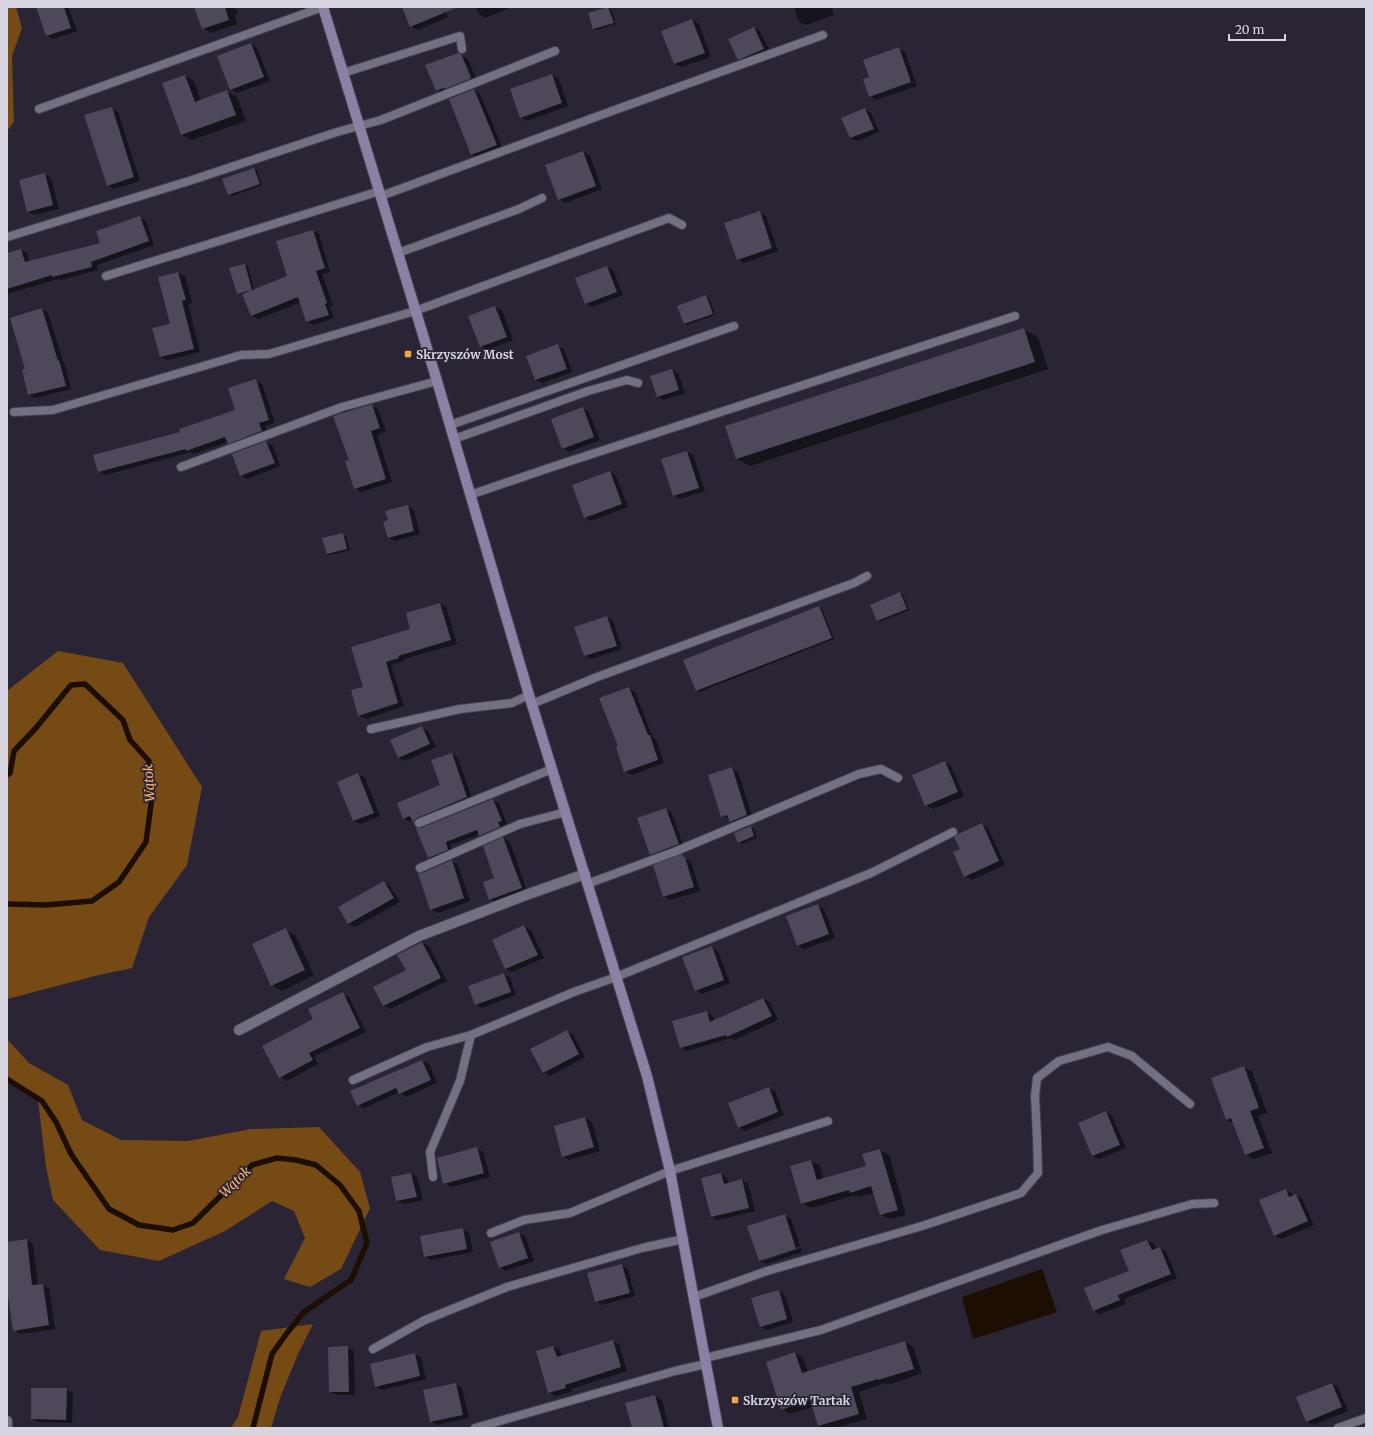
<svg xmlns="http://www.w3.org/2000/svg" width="1373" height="1435" font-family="Merriweather,serif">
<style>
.forest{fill:#764a15}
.water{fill:#1c0e02}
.shadow{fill:#0007}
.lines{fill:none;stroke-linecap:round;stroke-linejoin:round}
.stream{stroke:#1c0e02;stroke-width:5.5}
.building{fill:#4e485a}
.lane-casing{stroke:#45414e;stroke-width:10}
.street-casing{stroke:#45414e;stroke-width:12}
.secondary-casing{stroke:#45414e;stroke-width:12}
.lane{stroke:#756f82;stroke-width:8}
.street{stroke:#756f82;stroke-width:10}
.secondary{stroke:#8d80a5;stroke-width:10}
.poi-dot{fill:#f4a345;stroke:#2a2434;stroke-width:1.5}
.labels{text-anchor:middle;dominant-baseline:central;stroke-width:3.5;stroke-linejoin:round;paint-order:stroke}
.poi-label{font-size:12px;font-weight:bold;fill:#d8d5e0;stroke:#2a2434;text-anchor:start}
.water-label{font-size:13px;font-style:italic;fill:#fbb76f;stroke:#2a2434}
</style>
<rect width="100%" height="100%" fill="#2a2434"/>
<g class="forest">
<path d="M7,7h9l6,21 -10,28 2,66 -7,9z"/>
<path d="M58,651l65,12 79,124 -15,78 -38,52 -17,51 -33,7 -92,24v-308z"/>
<path d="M7,1039l22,24 39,22 14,35 39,20 67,1 63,-12 68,-2 41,45 10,36 -29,61 -31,18 -26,-8 21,-41 -11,-27 -22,-10 -47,30 -66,30 -59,-11 -47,-50 -7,-33 -8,-67 -31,-21z"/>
<path d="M313,1324l-15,30 -18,44 -9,30h-40l7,-11 23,-86z"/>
</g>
<path class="water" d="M1042,1269l15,43 -84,27 -11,-42z"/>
<g class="shadow">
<path d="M37,7h31l9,24 -24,8 -7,-4z"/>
<path d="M196,7h39l3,7 -4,1 3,9 -26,9 -8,-5z"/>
<path d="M403,7h40l5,10 -30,13 -7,-4z"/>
<path d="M476,7h30l1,2 -22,9 -6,-4z"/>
<path d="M794,7h37l3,8 -28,10 -7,-3z"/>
<path d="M608,8l3,2 5,14 -19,6 -3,-1z"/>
<path d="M692,20l7,4 12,33 -30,10 -7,-3z"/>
<path d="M754,28l6,3 10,21 -25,11 -7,-4z"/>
<path d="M251,44l6,4 13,33 -33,12 -6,-4z"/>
<path d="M899,49l6,3 12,34 -41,14 -6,-4v-18z"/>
<path d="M458,54l10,5 9,22 -34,13 -7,-4z"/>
<path d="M552,75l7,4 9,27 -41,15 -6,-4z"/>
<path d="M185,76l9,5 7,20 26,-9 10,5 9,24 -54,19 -10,-5 -19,-51z"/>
<path d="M474,90l6,4 23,55 -25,9 -6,-3z"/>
<path d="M112,108l6,4 22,69 -26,8 -6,-4z"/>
<path d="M865,109l6,4 8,19 -22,9 -7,-3z"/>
<path d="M583,152l7,4 12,33 -37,14 -6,-4z"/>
<path d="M254,169l3,1 5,15 -30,11 -3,-2z"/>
<path d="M45,174l6,4 8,31 -25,6 -6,-4z"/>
<path d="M760,212l6,4 12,35 -34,12 -6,-4z"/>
<path d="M139,217l7,4 8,24 -57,20 1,5 -38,10 -2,-1 -51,15v-40l14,-4 6,3 2,9 73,-18z"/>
<path d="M313,231l6,3 11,38 -8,2 11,32 -3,1 4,11 -20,7 -7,-3 -6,-20 -43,17 -7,-4 -8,-21 -5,-1 7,-28 3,1 6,24 34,-13z"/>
<path d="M607,267l6,3 10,25 -31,12 -6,-4z"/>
<path d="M178,273l7,3 7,27 -4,1 12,48 -33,8 -7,-3 11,-33z"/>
<path d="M706,296l3,2 6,17 -28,10 -3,-1z"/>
<path d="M495,307l7,3 11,30 -26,10 -6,-4z"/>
<path d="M42,309l6,4 16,51 1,1 6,24 -36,9 -6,-3 -6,-24 4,-1z"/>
<path d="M1024,330l14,7 10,32 -298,97 -14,-8z"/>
<path d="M558,346l6,3 8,23 -30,11 -6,-3 -9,-23z"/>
<path d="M672,370l6,3 7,20 -21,7 -6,-3z"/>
<path d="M256,380l6,4 13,39 -10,3 3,8 -33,13 -7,-5 -35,12 -2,-2 -86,23 -6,-4 82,-38 56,-22z"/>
<path d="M372,406l6,3 8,22 -9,4 15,47 -31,10 -6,-4 -5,-28z"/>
<path d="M583,408l6,4 11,28 -31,12 -6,-4z"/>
<path d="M266,442l7,4 7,20 -33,13 -6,-4z"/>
<path d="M687,452l6,3 12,36 -25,8 -6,-4z"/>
<path d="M610,472l6,4 12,31 -37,14 -6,-4z"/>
<path d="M407,506l7,4 6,24 -25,7 -7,-4 1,-16z"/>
<path d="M343,534l3,2 4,14 -20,5 -2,-1z"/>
<path d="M900,593l3,2 6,15 -29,12 -2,-2z"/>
<path d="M440,604l6,3 11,37 -53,15 1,2 -14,4 13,41 -38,13 -7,-4 5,-28 48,-57z"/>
<path d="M819,607l3,2 12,30 -135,53 -2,-1 -12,-31z"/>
<path d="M607,617l6,4 9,28 -31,10 -7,-4z"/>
<path d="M629,688l6,4 18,46 3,1 8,24 -32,12 -7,-4 -6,-25z"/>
<path d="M422,727l6,4 8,16 -31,14 -6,-3z"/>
<path d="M452,754l6,4 15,43 -53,25 -6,-3 -1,-3 -3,2 -6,-4 37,-32z"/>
<path d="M945,762l6,4 13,30 -31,13 -7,-4z"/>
<path d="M732,768l6,4 15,47 -16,6 -6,-3 -1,-3 -8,-3z"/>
<path d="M358,774l7,4 15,38 -20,8 -6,-3 -16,-39z"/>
<path d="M493,800l6,3 8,21 -4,1 1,5 -19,8 -5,-4 -30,11 3,8 -19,8 -5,-3 -12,-29h4z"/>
<path d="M666,809l6,4 12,35 -27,10 -6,-4z"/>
<path d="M981,824l7,4 17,37 -33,15 -7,-4 -11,-24 7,-3z"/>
<path d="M751,827l3,1 3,10 -15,6 -3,-2z"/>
<path d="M503,838l7,4 17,49 -31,12 -6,-4 6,-21z"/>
<path d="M682,856l9,6 9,29 -30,9 -7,-4z"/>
<path d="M452,861l6,4 12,36 -32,12 -7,-4 -9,-35z"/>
<path d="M384,882l6,4 10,16 -45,25 -6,-3z"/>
<path d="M818,905l6,4 11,29 -31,11 -7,-4z"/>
<path d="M524,926l7,4 13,28 -32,14 -6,-3 -13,-29z"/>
<path d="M285,930l10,5 19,40 -32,16 -10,-6z"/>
<path d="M422,943l7,3 18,35 -57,28 -6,-3 -9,-19 32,-16z"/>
<path d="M712,947l6,4 12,32 -28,11 -6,-4z"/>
<path d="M504,974l6,4 6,17 -34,13 -7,-4z"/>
<path d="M343,994l6,3 17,35 -52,24 4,8 -32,17 -6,-4 34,-58z"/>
<path d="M763,999l7,3 8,18 -44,20 -3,-2 -44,13 -6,-4 26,-35 6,4 1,5z"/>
<path d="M566,1031l7,4 12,22 -35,19 -6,-4z"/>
<path d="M422,1061l7,3 8,19 -31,14 -7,-5 -35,16 -6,-3 -6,-13z"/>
<path d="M1244,1067l8,5 15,41 -9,3 14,37 -18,6 -8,-5 -11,-30 -9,-4z"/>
<path d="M768,1088l7,3 9,24 -39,16 -6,-4z"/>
<path d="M1106,1112l6,4 14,32 -27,11 -6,-3 -14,-32z"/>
<path d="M585,1118l7,4 8,29 -31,9 -6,-4z"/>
<path d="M477,1149l6,3 7,25 -39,10 -7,-4z"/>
<path d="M880,1150l9,5 17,60 -17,4 -8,-5 -7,-21 -15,4 -3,-2 -45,13 -9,-5 9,-42 9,5 3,13 44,-12 -4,-12z"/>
<path d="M411,1174l6,3 6,23 -19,4 -7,-3z"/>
<path d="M721,1174l6,4 2,6 13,-4 6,4 7,27 -37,9 -6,-3z"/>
<path d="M1286,1190l6,3 1,3 3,-1 6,4 12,26 -33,14 -6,-4z"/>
<path d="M784,1215l7,4 9,27 -37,13v2l38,-13 1,4 -36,12 -6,-3z"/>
<path d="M462,1229l7,4 4,19 -42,8 -6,-4z"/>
<path d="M518,1233l7,3 9,25 -28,10 -6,-4z"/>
<path d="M27,1240l6,4 5,42 5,-1 6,3 6,41 -35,5 -6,-4 -7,-47v-40z"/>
<path d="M1147,1241l7,3 2,6 4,-2 6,4 11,26 -53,21 2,5 -26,10 -7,-4 37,-38 -8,-21z"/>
<path d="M622,1265l6,4 7,27 -33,9 -6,-4z"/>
<path d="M779,1291l6,4 8,27 -26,8 -6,-4z"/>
<path d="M612,1341l7,3 8,27 -56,18v3l-15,4 -7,-3 -12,-42 16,-4 7,3 2,7z"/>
<path d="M905,1342l8,5 9,26 -34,12 -3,-2 -26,9 8,27 -32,9h-12l-5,-2 -5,-19 -23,7 -8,-5 13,-56 8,5 5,14z"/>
<path d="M347,1347l7,4 1,44h-18l-7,-3z"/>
<path d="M415,1354l6,3 5,22 -44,11 -6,-4z"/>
<path d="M456,1384l6,4 7,30 -32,7 -6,-4z"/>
<path d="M1332,1384l6,3 10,24 -35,14 -6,-4z"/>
<path d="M66,1389l7,4 -1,30 -34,-1 -6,-3z"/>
<path d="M655,1396l7,4 7,28h-36z"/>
</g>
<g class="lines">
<g class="stream">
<path d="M7,775l3,-2 4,-22 21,-22 36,-44 14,-1 38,36 7,20 19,21 3,36 -6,45 -27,40 -27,19 -46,4 -39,-1"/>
<path d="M7,1079l35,22 14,21 15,32 38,55 30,16 34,5 20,-7 59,-58 25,-7 19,2 20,5 24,20 19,26 8,32 -16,37 -47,32 -17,21 -15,21 -19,74"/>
</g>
</g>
<g class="building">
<path d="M36,7h28l7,21 -25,8z"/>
<path d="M194,7h31l4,13 -27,9z"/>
<path d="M402,7h56l-48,20z"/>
<path d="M608,7l6,16 -21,6 -5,-16z"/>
<path d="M692,19l13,34 -31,11 -13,-33z"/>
<path d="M754,27l10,22 -26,11 -10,-21z"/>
<path d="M251,43l13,34 -34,13 -13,-34z"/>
<path d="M899,47l12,35 -42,15 -6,-18 6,-2 -6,-17z"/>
<path d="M458,53l3,1 10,23 -1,2 -25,10 -1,-1 -8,3 -11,-26z"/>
<path d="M552,74l10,29 -42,15 -10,-29z"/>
<path d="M185,75l10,27 32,-12 9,25 -55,20 -19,-52z"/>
<path d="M474,89l23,56 -26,10 -22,-56z"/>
<path d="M112,107l22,70 -27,9 -23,-71z"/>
<path d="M865,108l9,21 -24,9 -9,-20z"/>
<path d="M583,151l13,35 -38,14 -13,-35z"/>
<path d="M254,168l6,16 -32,11 -6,-16z"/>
<path d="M45,173l8,32 -26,7 -8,-32z"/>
<path d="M760,211l12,37 -35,12 -13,-37z"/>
<path d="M140,216l9,25 -58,21 1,5 -40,10v-2l-45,14v-36l14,-4 4,13 75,-19 -4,-12z"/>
<path d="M313,230l12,38 -9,3 11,32 -2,1 4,11 -23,7 -8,-25 -47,19 -9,-22 45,-18 -11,-35z"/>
<path d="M245,264l7,26 -15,4 -8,-26z"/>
<path d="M607,266l10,26 -32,12 -10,-26z"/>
<path d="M178,272l8,28 -4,1 12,48 -34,8 -8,-29 18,-4 -12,-47z"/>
<path d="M706,295l7,19 -29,10 -7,-18z"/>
<path d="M495,306l12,31 -27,10 -12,-31z"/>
<path d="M42,308l16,53 1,-1 7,26 -38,9 -6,-25 3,-1 -15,-51z"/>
<path d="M1024,328l11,34 -299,97 -11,-33z"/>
<path d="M558,344l9,25 -32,11 -9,-24z"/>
<path d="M672,369l7,21 -22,7 -7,-21z"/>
<path d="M256,379l13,41 -10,3 3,8 -34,13 -3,-7 -39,14v-2l-88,23 -5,-17 87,-23 -1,-3 56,-19 -7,-22z"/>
<path d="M372,404l8,24 -9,3 15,48 -32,10 -9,-28 4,-1 -16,-44z"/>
<path d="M583,407l11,30 -32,12 -11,-30z"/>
<path d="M266,441l9,22 -35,13 -8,-22z"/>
<path d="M687,451l12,37 -26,8 -12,-37z"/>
<path d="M610,471l12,33 -38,14 -12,-33z"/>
<path d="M408,505l6,26 -26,7 -5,-16 5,-2 -3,-9z"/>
<path d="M343,533l4,16 -20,5 -5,-16z"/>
<path d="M900,592l7,17 -30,12 -7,-16z"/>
<path d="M440,603l11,37 -53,16 1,2 -13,4 12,41 -40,13 -7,-26 12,-3 -12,-40 59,-18 -4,-16z"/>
<path d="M819,606l13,32 -136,53 -13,-31z"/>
<path d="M607,616l10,30 -33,10 -10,-29z"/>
<path d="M629,687l19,48h2l8,25 -34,12 -8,-25 2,-1 -19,-48z"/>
<path d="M422,726l8,18 -32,14 -8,-18z"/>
<path d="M452,753l15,44 -50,21 -3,2v4l-4,-8 -7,3 -6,-16 43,-18 -9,-25z"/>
<path d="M945,761l13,31 -33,14 -13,-31z"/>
<path d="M732,767l15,48 -17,7 -3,-7 -6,2 -13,-42z"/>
<path d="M358,773l16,40 -21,8 -16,-39z"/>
<path d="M493,799l9,22 -4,1 2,5 -21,9 -2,-6 -31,12 2,8 -20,8 -13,-32 3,2h3z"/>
<path d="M666,808l13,36 -29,11 -13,-37z"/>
<path d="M982,823l17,38 -35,16 -11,-25 7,-3 -6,-12 4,-3z"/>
<path d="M751,826l3,10 -16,7 -4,-10z"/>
<path d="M503,837l19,51 -33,12 -6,-18 11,-4 -11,-32z"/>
<path d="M682,854l2,4 1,-1 9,30 -31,10 -10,-32z"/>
<path d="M452,860l12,38 -34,12 -12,-37h4z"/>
<path d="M384,881l10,17 -46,26 -10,-17z"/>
<path d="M818,904l11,30 -32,12 -11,-30z"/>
<path d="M524,925l14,30 -33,14 -13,-29z"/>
<path d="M286,928l19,42 -34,16 -19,-42z"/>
<path d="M422,942l19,36 -58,28 -10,-19 33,-17 -9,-15z"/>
<path d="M712,946l12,34 -29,11 -13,-34z"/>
<path d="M504,973l7,19 -36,13 -7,-19z"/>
<path d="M343,992l17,36 -51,25 4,7 -34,18 -17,-32 51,-27 -5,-10z"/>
<path d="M763,998l9,18 -45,21 -1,-2 -46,13 -8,-27 35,-10 3,11z"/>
<path d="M567,1030l12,24 -36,19 -13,-24z"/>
<path d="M422,1060l9,20 -32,14 -3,-6 -39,18 -7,-15z"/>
<path d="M1244,1066l15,42 -9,3 14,37 -19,7 -14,-37 -5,2 -15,-42z"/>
<path d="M769,1087l9,25 -40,16 -10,-25z"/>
<path d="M1106,1111l14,34 -28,11 -14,-33z"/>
<path d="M585,1117l9,30 -32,10 -8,-31z"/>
<path d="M477,1147l7,26 -41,11 -6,-26z"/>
<path d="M880,1149l18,61 -18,5 -9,-29 -21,7 -1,-3 -48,14 -11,-38 21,-6 6,20 49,-14 -4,-12z"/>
<path d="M411,1173l6,24 -21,4 -5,-24z"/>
<path d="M721,1173l3,11 18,-5 7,29 -38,9 -10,-39z"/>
<path d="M1286,1189l3,8 7,-3 12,27 -34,15 -15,-36z"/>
<path d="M785,1214l11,35 -37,12 -12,-35z"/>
<path d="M463,1228l4,21 -43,8 -4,-21z"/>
<path d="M519,1232l9,26 -29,10 -9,-26z"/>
<path d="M27,1239l5,46 11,-1 6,41 -36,6 -6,-42v-47z"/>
<path d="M1147,1240l5,10 8,-3 11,27 -53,21 2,5 -27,11 -9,-23 45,-17 -9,-21z"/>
<path d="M622,1264l8,29 -35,9 -8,-29z"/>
<path d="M779,1290l8,29 -27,8 -9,-29z"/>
<path d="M613,1340l8,27 -56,18 1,3 -18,5 -12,-42 17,-5 4,11z"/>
<path d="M905,1341l9,28 -36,11v-1l-27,8 8,27 -41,12 -8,-26 -29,10 -15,-48 29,-10 7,21z"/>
<path d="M348,1346l1,46h-20l-1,-45z"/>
<path d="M415,1353l5,23 -45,11 -5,-23z"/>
<path d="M456,1383l7,32 -33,7 -7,-32z"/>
<path d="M1332,1383l10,24 -36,15 -10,-25z"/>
<path d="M31,1388h36l-1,32 -35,-1z"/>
<path d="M655,1395l9,33h-32l-7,-25z"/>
</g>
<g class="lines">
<defs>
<g id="lane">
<path d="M343,73l117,-37 2,13"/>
<path d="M39,109l284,-102"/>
<path d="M381,196l231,-85 211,-76"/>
<path d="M7,237l182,-56 148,-49 44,-12 174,-69"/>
<path d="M398,253l121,-44 23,-11"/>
<path d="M106,276l274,-85"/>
<path d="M14,412l39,-2 188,-55 28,-1 146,-43 254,-93 13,7"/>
<path d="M450,425l284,-99"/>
<path d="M454,439l134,-48 39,-11 11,3"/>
<path d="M181,467l161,-60 95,-26"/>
<path d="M470,495l79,-27 466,-152"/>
<path d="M532,704l65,-27 257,-94 13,-7"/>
<path d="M371,729l89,-20 52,-6 17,-8"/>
<path d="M419,823l133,-54"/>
<path d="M420,868l100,-44 46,-12"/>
<path d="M587,884l87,-32 185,-78 22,-5 17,9"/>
<path d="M353,1080l74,-33 44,-12 103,-43 42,-15 255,-104 82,-41"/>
<path d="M433,1177l-3,-25 30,-71 11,-46"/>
<path d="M491,1233l33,-13 46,-7 100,-42 158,-50"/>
<path d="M694,1297l73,-26 155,-45 99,-33 17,-20 -1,-36 -2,-41 2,-18 22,-17 49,-14 24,9 58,48"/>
<path d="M373,1349l52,-29 82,-33 135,-39 42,-9"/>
<path d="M705,1358l116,-28 281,-100 90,-26 22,-1"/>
<path d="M475,1428l200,-57 31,-7"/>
<path d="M1338,1428l28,-10"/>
</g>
<g id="street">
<path d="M239,1030l180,-94 107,-41 59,-21"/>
<path d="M7,1421v7"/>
</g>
<path id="secondary" d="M323,7l114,374 92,314 118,381 23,95 48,257"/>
</defs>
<use href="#lane" class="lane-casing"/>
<use href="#street" class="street-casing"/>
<use href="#secondary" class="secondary-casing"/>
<use href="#lane" class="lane"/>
<use href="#street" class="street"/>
<use href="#secondary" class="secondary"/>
</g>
<g class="poi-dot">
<rect x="404" y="350" width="8" height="8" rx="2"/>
<rect x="731" y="1396" width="8" height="8" rx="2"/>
</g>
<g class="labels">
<g class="poi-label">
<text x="416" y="354">Skrzyszów Most</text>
<text x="743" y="1400">Skrzyszów Tartak</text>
</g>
<g class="water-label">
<text transform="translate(149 783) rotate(-94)">Wątok</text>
<text transform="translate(235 1182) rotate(-45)">Wątok</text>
</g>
</g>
<rect width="1373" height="1435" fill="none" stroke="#d8d5e0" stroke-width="16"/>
<path d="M1229 34v6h56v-6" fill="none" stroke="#d8d5e0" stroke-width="2"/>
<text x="1235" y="34" font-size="12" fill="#d8d5e0" stroke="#2a2434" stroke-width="3" paint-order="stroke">20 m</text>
</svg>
